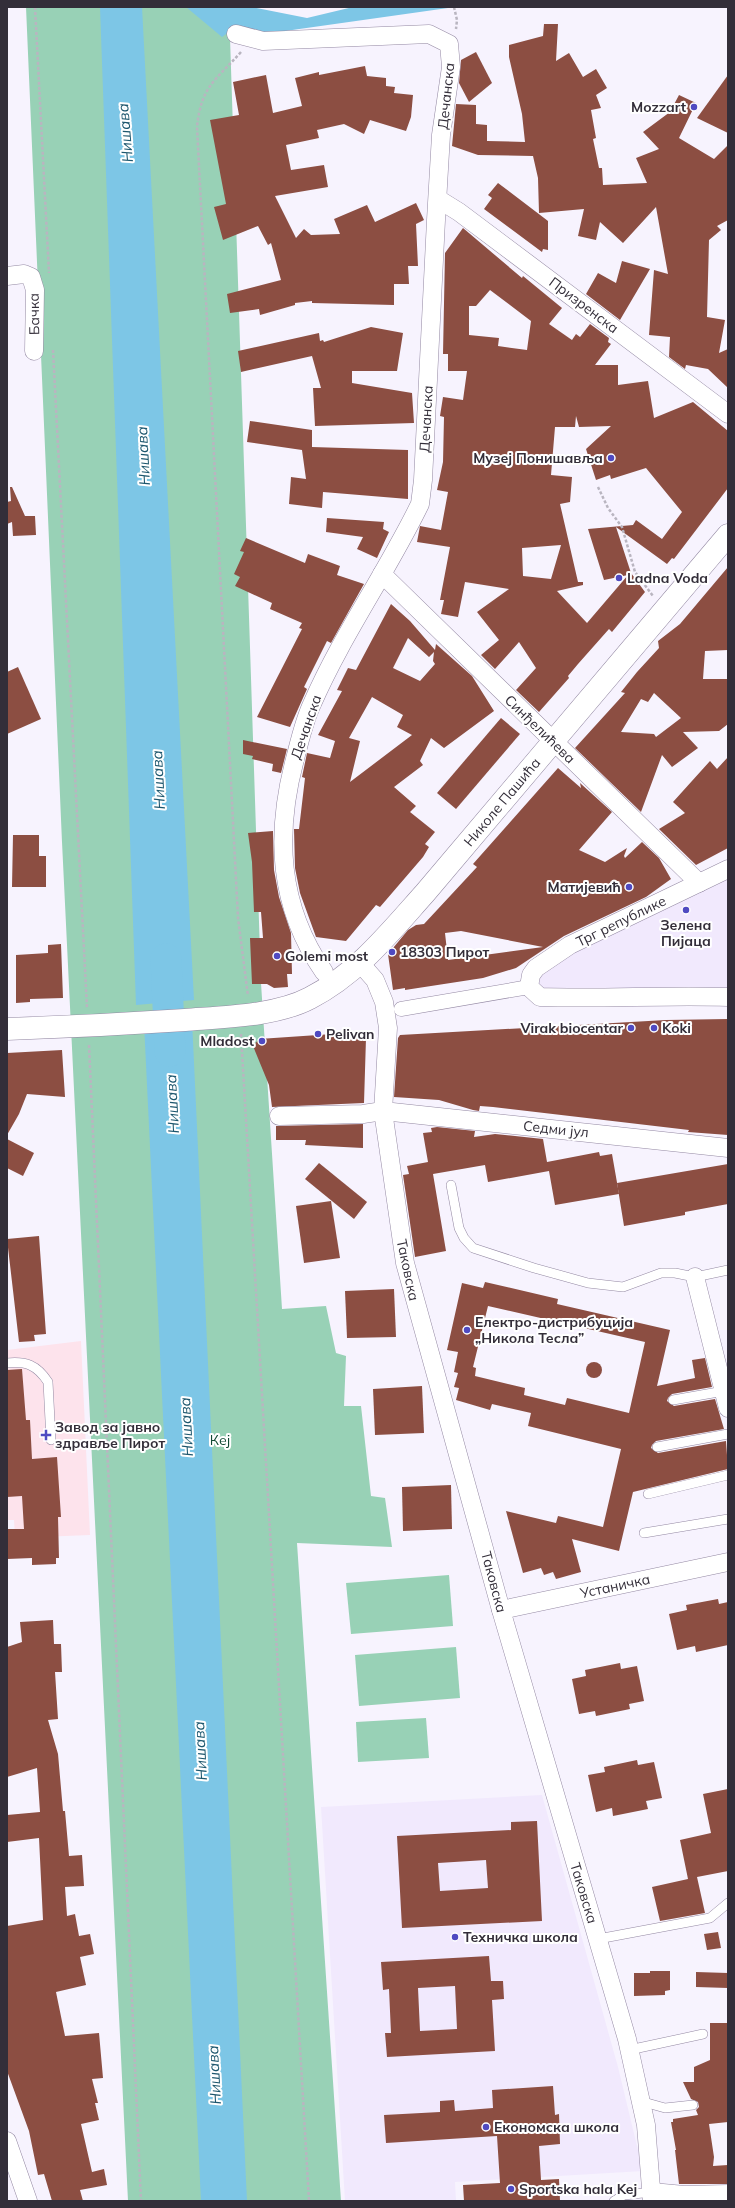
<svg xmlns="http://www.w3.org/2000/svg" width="735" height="2208" font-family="Mulish,sans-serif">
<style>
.built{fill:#f1e9fd}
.medical{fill:#fde3ec}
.green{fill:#98d1b6}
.water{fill:#7dc6e6}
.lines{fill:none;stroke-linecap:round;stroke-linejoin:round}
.river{stroke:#7dc6e6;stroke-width:31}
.building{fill:#8c4e42;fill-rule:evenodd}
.service-casing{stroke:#9489a3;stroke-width:10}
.pedestrian-casing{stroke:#9489a3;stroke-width:15}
.minor-casing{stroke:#9489a3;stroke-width:19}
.secondary-casing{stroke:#9489a3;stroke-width:23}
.path{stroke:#b9b5c0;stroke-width:2.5;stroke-dasharray:3 2;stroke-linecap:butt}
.service{stroke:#fff;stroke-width:9}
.pedestrian{stroke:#fff;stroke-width:14}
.minor{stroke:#fff;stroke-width:18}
.secondary{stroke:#fff;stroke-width:22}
.poi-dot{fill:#4f4ac1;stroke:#fff;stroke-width:1.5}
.labels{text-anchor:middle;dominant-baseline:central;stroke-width:4;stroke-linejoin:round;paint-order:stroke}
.street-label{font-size:14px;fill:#332e39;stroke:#fff}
.poi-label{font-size:14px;font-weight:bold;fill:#332e39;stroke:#fff;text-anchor:start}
.park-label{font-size:14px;fill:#114a34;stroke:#fff}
.water-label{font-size:15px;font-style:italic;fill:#1d576e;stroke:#fff}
</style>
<rect width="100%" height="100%" fill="#f7f3fe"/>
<g class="built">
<path d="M728,865v133l-195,-10 9,-21z"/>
<path d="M542,1795l76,272 25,104 -188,11 1,19h-111l-24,-394z"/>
</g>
<path class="medical" d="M81,1341l9,194 -75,3 -1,-18h-7v-170z"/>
<g class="green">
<path d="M26,7h203l32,976 21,326 44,-3 10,47 10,3 -2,50h17l10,90 14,2 7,49 -95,-4 44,658h-213l-66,-1359z"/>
<path d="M449,1575l4,51 -102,8 -5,-51z"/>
<path d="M456,1647l4,51 -101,8 -4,-51z"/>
<path d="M426,1718l3,40 -71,4 -2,-40z"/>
</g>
<g class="water">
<path d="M100,7h42l52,993 -58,5z"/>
<path d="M186,7h66l55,11 46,-11h102l-191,27 -30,-6 -12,9z"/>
<path d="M192,1020l55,1181h-46l-57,-1178z"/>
</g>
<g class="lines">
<path class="river" d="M166,959l4,92"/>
</g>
<g class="building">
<path d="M544,24h14l-2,37 13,-8 14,24 13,-8 11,19 -11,7 5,13 -10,2 5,28 -3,1 6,29h3l1,17 44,-2 -11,-25 23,-9 -16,-17 27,-20 9,-17 17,8 -17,35 35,21 14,-14v75l-11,6 4,4 -12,10 -2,77 18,3 -6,33 9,-4v39l-20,-19 -22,-4 -1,4 -16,-12 1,-20 -21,-2 5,-65 14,4 -12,-67 -33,36 -23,-21 -4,18 -18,-4 6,-27 -45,4 -1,-35 -5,-22 -55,-1 -26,-9 4,-42 20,1v19l11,1v16l38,1 -3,-28 -13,-57v-12l34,-9z"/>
<path d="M476,52l16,31 -23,19 -10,-19 2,-23z"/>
<path d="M365,66l2,10 19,2v8l9,1 -1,6 19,2 -2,22 -5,14 -36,-11 -6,14 -20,-10 -27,6 2,8 -33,7 5,25 33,-5 4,22 -53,9 21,42 8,-9 7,6 29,-1 -6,-15 33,-14 8,17 41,-19 8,17 -8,4 2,42h-10l1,18h-15v21l-82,-2v-2l-17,2v2l-35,10 -1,-6 -29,4 -3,-19 54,-14 -10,-37 -3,2 -10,-19 -35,14 -9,-33 12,-3 -16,-84 29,-5 -6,-33 33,-7 7,38 29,-7 -7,-28 24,-6v3z"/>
<path d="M728,75v58l-31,-15z"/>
<path d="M498,183l50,38v29l-5,-1 -1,3 -58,-43 8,-11 -4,-3z"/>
<path d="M463,228l59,50 1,-2 39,32 -13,16 23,16 4,-6 4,3 10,-13 19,14 -1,4 3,2 -16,21h23v20l30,-4 6,37 39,-16 35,29v57l-54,71 -2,-1 -5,6 -51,-37 15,46 14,19 -33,40 -3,-3 -31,35 -10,12 1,2 -30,34 -23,-22 20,-22 -17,-26 -24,27 -14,-14 18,-15 -22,-28 32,-23 -44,-7 -7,35 -17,-3 3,-14h-4l10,-53 -33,-5 3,-16 21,4 7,-38 -11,-2 6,-28 1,-45 -4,-1 3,-19 20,3 4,-29h-19v-17h-5l2,-101zM490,290l41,31 -4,29 -29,-4 1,-8 -30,-3v-29h7zM576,416l3,11 32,-1 -25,23 10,31 14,-5 1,4 35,-11 36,44 -20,27 -26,-19 -3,5 -45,4 16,51 24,-5 -41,48 -30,-32 26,-6v-3h-5l-18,-78 10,-2 2,-25 -21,-2 4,-48h20zM561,545l-10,34 -28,-3 -1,-28z"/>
<path d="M622,261l28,8 -30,51 -34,-26 12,-21 18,10z"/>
<path d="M371,327l32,6 -6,38h-45v12l60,10 2,30 -99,3 -2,-38h8l-9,-32 -71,16 -3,-21 81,-18 1,8 3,-1 1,2z"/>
<path d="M250,421l62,9v17l96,3v49l-85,-7 -1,16 -33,-4 2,-27 15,2 -4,-29 -55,-8z"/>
<path d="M10,487h2l13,29h10l1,19 -23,1 -1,-14 -5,2v-22l4,-1z"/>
<path d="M327,518l57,4 -1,7 6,3 -12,26 -20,-9 6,-12 -37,-5z"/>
<path d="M246,538l59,25 3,-9 32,12 -3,9 27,9 -33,59 -4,-2 -23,46 3,2 -17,38 -33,-10 45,-88 -3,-1 3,-5 -32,-14 2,-6 -37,-17 5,-9 -6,-3 10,-22 -4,-1z"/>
<path d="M728,567v83l-23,1 -2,28h25v45l-9,7 -36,1 15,16 -26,19 -10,-12 -21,57 -66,-64 50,-55 -4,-1 16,-20 22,-24 -1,-7 22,-17zM654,693l27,25 -25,19 -2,-3 -33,-2 20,-33 7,3z"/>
<path d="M391,604l19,17 25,29 1,-6 36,32 22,35 -50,37 -13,-10 -11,23 3,4 -29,22 22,19 -6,6 25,20 -10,12 4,3 -6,10 -43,50 -4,-2 -30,36 -30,-4 -16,-44 -5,-25 -1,-39h5l6,-51 -3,-1 5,-24 23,5 5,-17 -17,-6 24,-44 -5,-1 11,-22 8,2zM408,638l21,19 5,-5 -1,9 2,3 -15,17 -27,-13zM372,697l31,18 -6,12 15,8 -62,47 10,-41 -11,-3z"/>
<path d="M18,667l23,52 -34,15v-62z"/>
<path d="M501,718l19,16 -64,75 -19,-16z"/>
<path d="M243,740l44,9 -6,24 -9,-2 1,-7 -21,-5 1,-3 -10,-2z"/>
<path d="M728,757v91l-32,17 -37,-36 26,-16 -12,-11 37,-41 7,8z"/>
<path d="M558,768l23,20 -1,-5 32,29 -33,38 26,12 22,-14 -3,8 1,2 17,-16 17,16 12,21 -25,18 -82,39 -48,32 -33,10 -78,12v-2l-12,2 -5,-36 20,-24 8,-5 8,-1 53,-57 -4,-3zM461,931l82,16 -95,13 -3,-27z"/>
<path d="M273,831l1,39 5,27 12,36 1,41h-5l1,13 -14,1 -7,-4h-15l-2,-46h13l-2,-26h-7l-2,-50 -4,-29z"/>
<path d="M13,835h26v21h7v31h-34z"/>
<path d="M61,944l2,54 -33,1v3l-14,1v-48l32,-2v-8z"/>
<path d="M728,1019v116l-40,-3 1,-2 -196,-23 -13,-1 -1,5 -6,-1 -34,-10 -45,-3 4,-59 2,-3 266,-15z"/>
<path d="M362,1032l4,6 -2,65 -92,4 -3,-22 -16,-39 6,-7z"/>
<path d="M62,1050l3,47 -38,-3 -8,20 -12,21v-82z"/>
<path d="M363,1124v24l-58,-3 1,-5h-30v-14z"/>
<path d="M437,1127l38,4 -1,6 21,-3 48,5 4,23 52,-10 1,4 12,-2 7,40 -64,11 -6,-34 -61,11 -3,-17 -52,9 13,77 -31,6 -12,-82 6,-1 -2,-8 21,-4 -5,-29 9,-1 -1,-4z"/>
<path d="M7,1139l27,14 -11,23 -16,-8z"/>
<path d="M319,1163l48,39 -13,17 -49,-40z"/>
<path d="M728,1164v40l-43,8v3l-61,11 -7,-43z"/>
<path d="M331,1201l9,57 -36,5 -8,-57z"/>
<path d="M39,1236l7,98 -12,1 1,6 -16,1 -12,-103z"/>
<path d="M485,1282l73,17 -1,5 113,26 -13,56 38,-8 -3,-18 13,-2 7,29 -40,7 -4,4 -1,3 7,5 41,-7 9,30 -68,12 -4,4 -1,3 7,5 68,-12 2,28 -95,23 -14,59 -47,-12 9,33 -25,7 -3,-7 -9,3 -3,-7 -18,5 -17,-62 50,12 2,-7 45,11 18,-78 -93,-23 3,-13 -39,-9 -2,6 -34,-10 3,-12 -5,-1 4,-14 -4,-1 4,-20 -11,-2 15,-67 21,5zM488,1306l157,36 -16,71 -62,-15 -2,7 -41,-10 1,-7 -50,-12 1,-8 -3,-1z"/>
<path d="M394,1289l2,48 -49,1 -2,-47z"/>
<circle cx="594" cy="1370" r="8"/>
<path d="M22,1369l4,51h4l2,39 25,-2 4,60h-3l1,41h-3v6l-24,1v-7l-25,1v-30h17l-2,-33 -15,1v-127z"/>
<path d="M422,1386l2,47 -49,2 -2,-46z"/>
<path d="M451,1485l1,44 -49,2 -1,-44z"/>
<path d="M718,1599l1,5 9,-2v43l-32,7 -1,-6 -18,4 -8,-36 18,-4 -1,-5z"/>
<path d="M53,1620l1,24h7l1,28h-7l3,47 -10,1 10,34 5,57h2l4,45 13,-1 2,31 -19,1 2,29 8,-2 4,22 11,-2 4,20 -14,3 6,28 -30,7 9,44 34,-3 4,45 -11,1 6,24h-3l4,17 -18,4 11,48 12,-3 3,16 -27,5 3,11h-31l-8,-27 -6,1 -9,-44 -22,-60v-145l36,-6 -4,-82 -32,4v-27l33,-3 -3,-44 -30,9v-130l15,-5 -2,-20z"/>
<path d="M620,1663l1,6 16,-3 7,35 -15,3 1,5 -34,7 -1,-5 -16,3 -7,-35 14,-3 -1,-6z"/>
<path d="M637,1760l1,5 16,-3 8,36 -16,3 2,8 -35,7 -1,-8 -16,4 -8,-37 17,-3 -1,-5z"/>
<path d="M728,1789v82l-31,6 8,36 -45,8 -8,-34 36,-8 -8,-39 31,-7 -8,-39z"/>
<path d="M537,1821l5,100 -140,7 -5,-92 114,-6v-8zM486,1860l2,28 -48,3 -2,-28z"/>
<path d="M718,1932l3,16 -14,2 -3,-16z"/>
<path d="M489,1956l2,25h12l1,18 -12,1 3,51 -108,6 -2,-24h6l-2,-44 -6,1 -2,-28zM455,1986l2,43 -37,2 -2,-43z"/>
<path d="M650,1971h20v19l-5,1v4l-31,1v-23h16z"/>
<path d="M696,1972l32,1v15l-32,-1z"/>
<path d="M710,2023h18v99l-19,2 5,33 -1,9 15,-1v19h-49l-4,-34h1l-5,-28h2v-3l25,-4 -2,-5 3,-3 -1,-5 -7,-3 -8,-17h11v-15l16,-7z"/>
<path d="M553,2086l2,29 4,-1 1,30 -21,2 2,34 18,-1 1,22h-96l-1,-16 37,-2 -3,-47 -111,7 -2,-28 56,-3v-11l14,-1 1,11 38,-3 -1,-18z"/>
</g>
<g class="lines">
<defs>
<g id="service">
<path d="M451,1185l8,43 5,10 9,10 61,20 54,15 35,4 38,-14h14l20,4 33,-7"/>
<path d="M7,1363c19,-2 30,2 41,19l3,58"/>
<path d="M673,1400l51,-9"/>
<path d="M657,1447l71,-13"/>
<path d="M648,1494l80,-19"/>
<path d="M644,1533l84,-14"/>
<path d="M598,1939l112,-21 18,-15"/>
<path d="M629,2050l74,-16"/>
<path d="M640,2101l25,7 28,-3"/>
<path d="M614,2201l10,-6 28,-3"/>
</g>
<path id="pedestrian" d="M401,1009l128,-22"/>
<g id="minor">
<path d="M236,34l27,7 166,-7 20,10 2,23 -10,68 -5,85 -13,260 -3,24c-33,68 -78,131 -108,200 -8,17 -12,36 -17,55 -20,75 -17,147 29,213"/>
<path d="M438,199l21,13 269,202"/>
<path d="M7,276l17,-2 7,3 4,13 -1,61"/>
<path d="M382,574l317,309"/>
<path d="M728,869l-158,76 -34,23 -5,7 -2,12 11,10c63,2 125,-2 188,0"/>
<path d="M360,963l15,17 9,22 4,26 -5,83 22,152 96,347 126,429 19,86 6,76"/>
<path d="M279,1116l84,-2 20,-3 345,37"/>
<path d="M695,1277l33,131"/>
<path d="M501,1610l227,-48"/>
<path d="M7,2141l21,60"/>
<path d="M652,2192l32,3 44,-1"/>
</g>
<path id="secondary" d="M7,1029c60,-2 119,-5 178,-9 38,-3 91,-4 125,-22 47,-24 80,-66 115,-105l303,-358"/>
</defs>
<use href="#service" class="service-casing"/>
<use href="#pedestrian" class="pedestrian-casing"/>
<use href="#minor" class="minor-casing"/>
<use href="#secondary" class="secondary-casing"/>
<g class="path">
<path d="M35,7l14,266"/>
<path d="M454,7l3,13 -1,9"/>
<path d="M241,52c-25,28 -40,34 -44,75l41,791 10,78"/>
<path d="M53,350l34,658"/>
<path d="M598,487l10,21 14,19 13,45 18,24"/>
<path d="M241,1034l68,1167"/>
<path d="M89,1045l52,1156"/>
</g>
<use href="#service" class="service"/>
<use href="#pedestrian" class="pedestrian"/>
<use href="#minor" class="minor"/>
<use href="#secondary" class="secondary"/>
</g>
<g class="poi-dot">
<circle cx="694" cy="107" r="4"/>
<circle cx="611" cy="458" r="4"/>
<circle cx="619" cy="578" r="4"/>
<circle cx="629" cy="887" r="4"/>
<circle cx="686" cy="910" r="4"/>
<circle cx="392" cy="952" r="4"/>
<circle cx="277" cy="956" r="4"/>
<circle cx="631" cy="1028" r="4"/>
<circle cx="654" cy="1028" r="4"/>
<circle cx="318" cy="1034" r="4"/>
<circle cx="262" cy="1041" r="4"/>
<circle cx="467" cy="1330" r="4"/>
<path d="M44 1429h4v4h4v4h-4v4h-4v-4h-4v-4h4z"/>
<circle cx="455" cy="1937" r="4"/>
<circle cx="486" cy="2127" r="4"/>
<circle cx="511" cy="2189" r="4"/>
</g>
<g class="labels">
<g class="street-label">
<text transform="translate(446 96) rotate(-84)">Дечанска</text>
<text transform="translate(584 305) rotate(37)">Призренска</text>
<text transform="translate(34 314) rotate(-91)">Бачка</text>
<text transform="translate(426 419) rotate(-87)">Дечанска</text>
<text transform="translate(306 727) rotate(-71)">Дечанска</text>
<text transform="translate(540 729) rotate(44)">Синђелићева</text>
<text transform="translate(502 802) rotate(-50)">Николе Пашића</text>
<text transform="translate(621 921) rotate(-26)">Трг републике</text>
<text transform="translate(556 1129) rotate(6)">Седми јул</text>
<text transform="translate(408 1270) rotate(78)">Таковска</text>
<text transform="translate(494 1582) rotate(75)">Таковска</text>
<text transform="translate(615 1586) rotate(-12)">Устаничка</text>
<text transform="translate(584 1893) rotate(73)">Таковска</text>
</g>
<g class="poi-label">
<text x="686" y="107" text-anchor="end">Mozzart</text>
<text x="603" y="458" text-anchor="end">Музеј Понишавља</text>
<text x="627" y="578">Ladna Voda</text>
<text x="621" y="887" text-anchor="end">Матијевић</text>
<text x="686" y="925" text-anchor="middle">Зелена<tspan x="686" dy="16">Пијаца</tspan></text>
<text x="400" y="952">18303 Пирот</text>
<text x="285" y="956">Golemi most</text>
<text x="623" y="1028" text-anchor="end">Virak biocentar</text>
<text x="662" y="1028">Koki</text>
<text x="326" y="1034">Pelivan</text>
<text x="254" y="1041" text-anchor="end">Mladost</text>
<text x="475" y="1322">Електро-дистрибуција<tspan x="475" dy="16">„Никола Тесла”</tspan></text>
<text x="55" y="1427">Завод за јавно<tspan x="55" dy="16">здравље Пирот</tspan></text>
<text x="463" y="1937">Техничка школа</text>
<text x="494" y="2127">Економска школа</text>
<text x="519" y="2189">Sportska hala Kej</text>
</g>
<g class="park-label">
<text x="220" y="1440">Кеј</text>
</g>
<g class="water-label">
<text transform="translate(125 133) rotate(-95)">Нишава</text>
<text transform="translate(143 456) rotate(-93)">Нишава</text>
<text transform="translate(158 780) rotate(-93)">Нишава</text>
<text transform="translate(172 1104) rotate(-93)">Нишава</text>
<text transform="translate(186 1427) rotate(-93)">Нишава</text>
<text transform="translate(200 1751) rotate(-93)">Нишава</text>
<text transform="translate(214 2075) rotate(-93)">Нишава</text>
</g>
</g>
<rect width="735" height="2208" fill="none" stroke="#332e39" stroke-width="16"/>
</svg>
